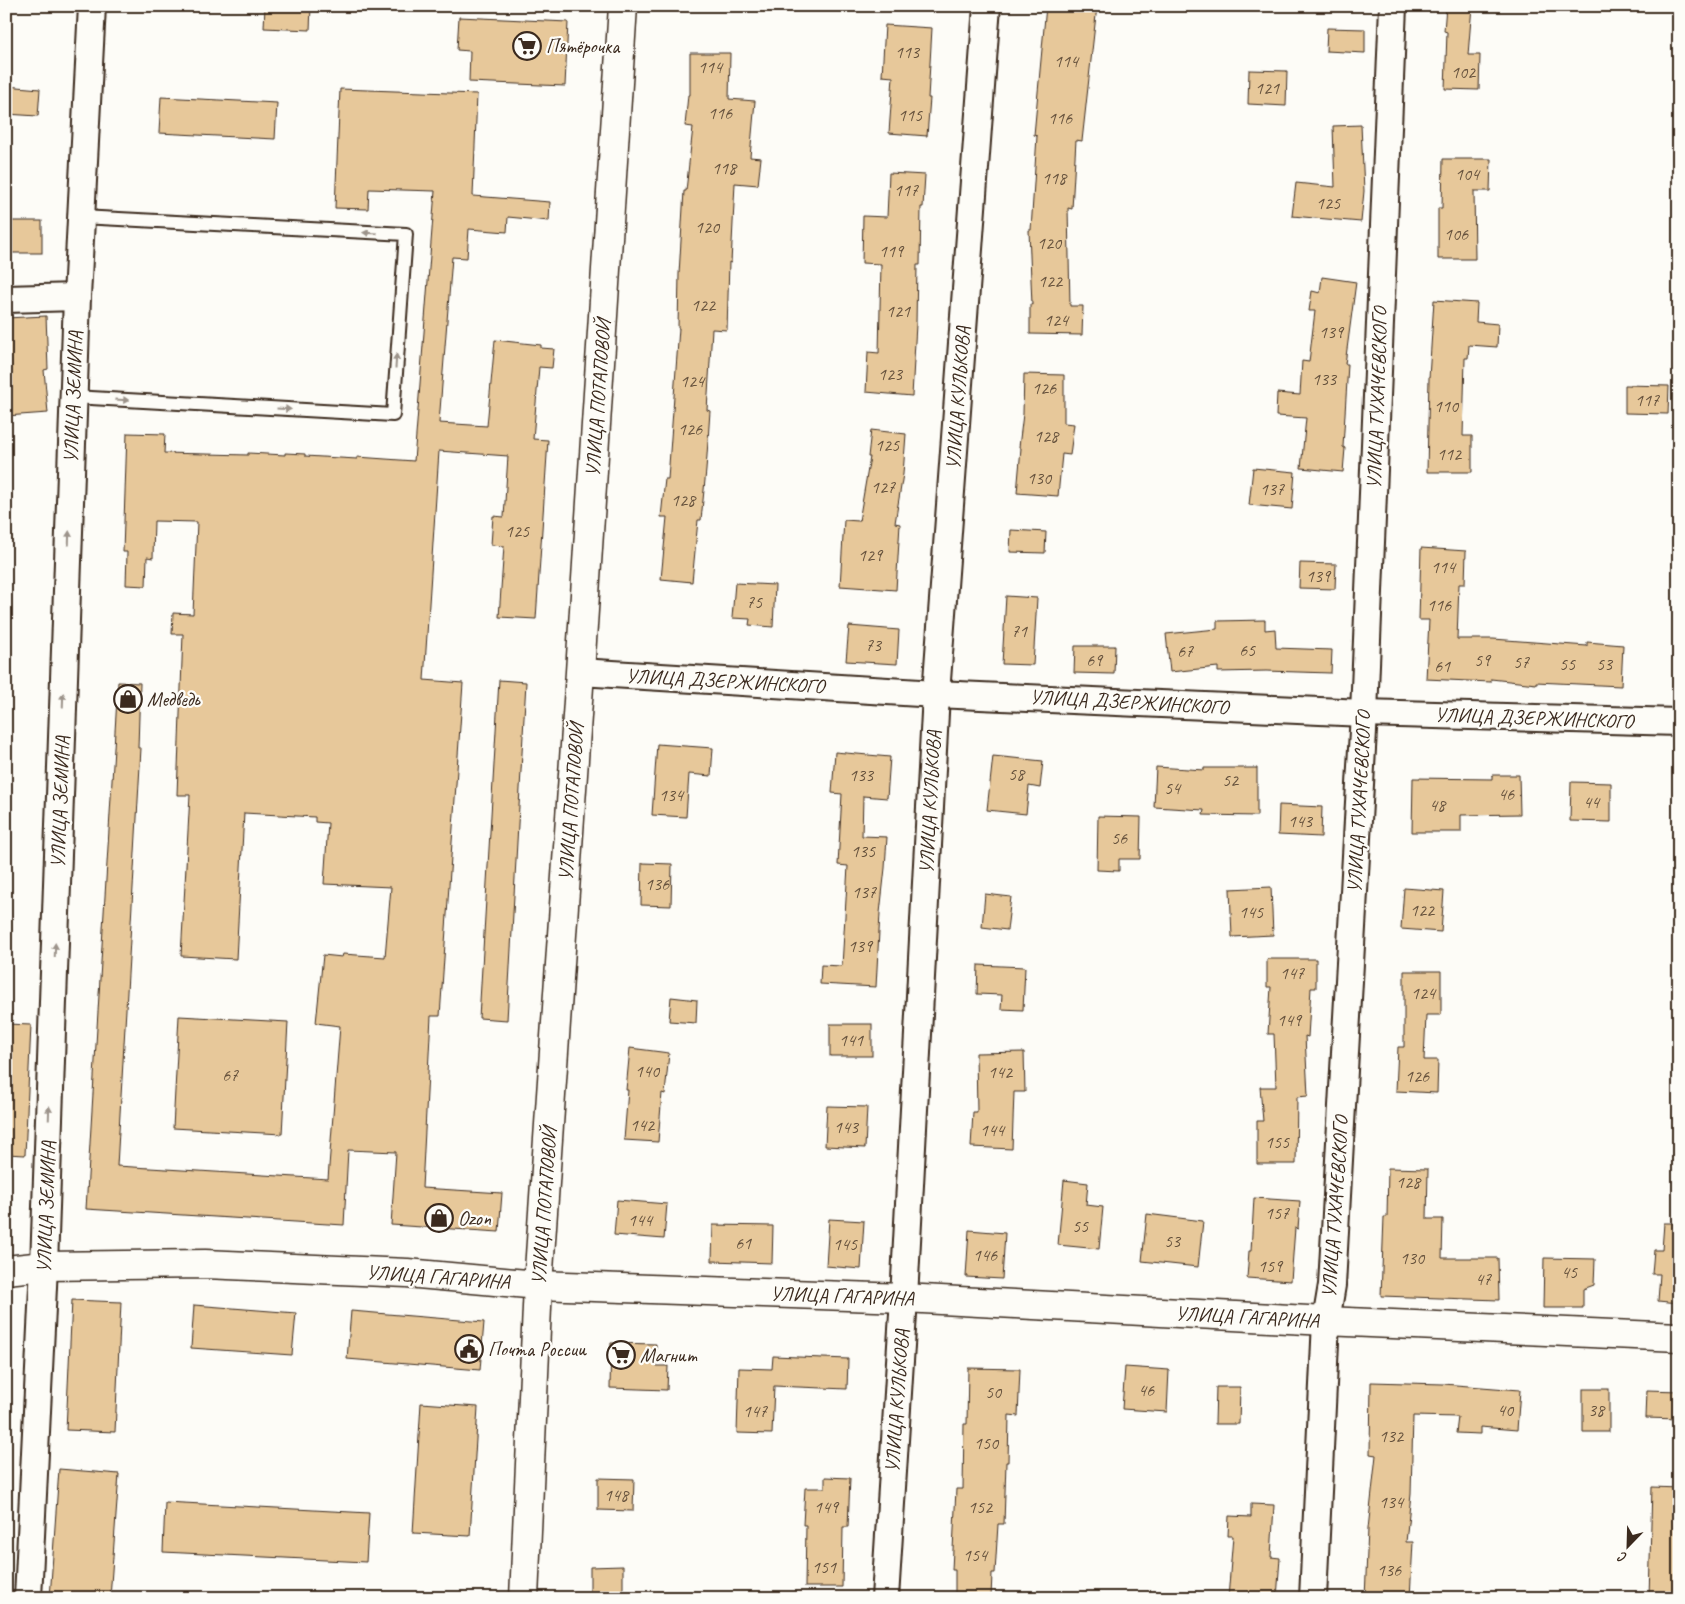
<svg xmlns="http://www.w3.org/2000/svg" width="1685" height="1604" font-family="Caveat,sans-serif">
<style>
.building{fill:#e7c89a;stroke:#3b2a1e}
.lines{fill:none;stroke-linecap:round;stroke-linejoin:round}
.lane-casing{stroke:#3b2a1e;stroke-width:16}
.street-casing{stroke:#3b2a1e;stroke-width:30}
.secondary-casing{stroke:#3b2a1e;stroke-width:31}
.lane{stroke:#fdfcf7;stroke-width:12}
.street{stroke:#fdfcf7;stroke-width:26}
.secondary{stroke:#fdfcf7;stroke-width:28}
.oneway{fill:#9c938a}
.labels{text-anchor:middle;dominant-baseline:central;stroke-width:4.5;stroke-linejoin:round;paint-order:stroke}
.number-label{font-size:18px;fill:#66523d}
.poi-label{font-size:20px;fill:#3b2a1e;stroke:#fdfcf7;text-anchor:start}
.street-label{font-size:20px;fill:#3b2a1e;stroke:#fdfcf7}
</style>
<rect width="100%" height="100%" fill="#fdfcf7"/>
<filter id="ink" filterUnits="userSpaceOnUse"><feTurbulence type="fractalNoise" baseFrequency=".02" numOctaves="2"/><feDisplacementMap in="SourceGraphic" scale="10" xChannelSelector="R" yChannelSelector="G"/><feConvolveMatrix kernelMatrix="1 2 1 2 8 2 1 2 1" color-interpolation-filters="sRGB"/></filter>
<g filter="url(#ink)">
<g class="building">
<path d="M265,6h46l-1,24 -46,-2z"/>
<path d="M1046,6h51l-15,135 -6,-1 -4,69 -4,-1 2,98h13l-1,29 -52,-1v-30l2,1 -3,-75h2l6,-94 -3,-1z"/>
<path d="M1446,6h26l-4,49h12l-1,35 -34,-1 2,-57 -3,-1z"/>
<path d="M459,17l109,5 -3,64 -96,-4 1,-31 -13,-1z"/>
<path d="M885,25l47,3 -4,70h2l-3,38 -38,-3 4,-56 -11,-1z"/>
<path d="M1327,28l38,1v24l-39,-2z"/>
<path d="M690,53h40l-1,46 26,2 -5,56 11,1 -3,27 -23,-2 -4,80 -2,-1 -2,68 -15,-1 -5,81 3,1 -4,59 -5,50h-3l-6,62 -31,-3 6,-62h-6l4,-38h3l11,-151h-1l1,-54 5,-83h2l7,-64 -8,-1 3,-31h2z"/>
<path d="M1249,70l38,1 -1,35 -38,-2z"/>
<path d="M6,86l34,3 -2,27 -32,-2z"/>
<path d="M340,89l137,5 -4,102 77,6 -1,19 -41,-4 -1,15 -38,-3 -2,29 -15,-1 -13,166 48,3 8,-86 46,5v3l13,1 -2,19 -13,-1 -6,72 15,1 -12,179 -37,-2 5,-71 -13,-1 2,-29 11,1 4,-61 -69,-5 -15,229 39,3 -23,333h-9l-9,172 80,5 -3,39 -108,-7 5,-73 -48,-2 -4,75 -258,-16 32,-527 22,1 -2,65h3l-24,418 211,13 12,-153 -24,-3 7,-68 19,2 1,-3 42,3 6,-70 -67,-3 4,-61 -13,-1v-5l-71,-4 -8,146 -55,-3 9,-161h-13l6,-161h-11l1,-21 20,1 4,-92 -43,-1 -1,37 -6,-1 -1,29 -20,-1 1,-33h-4l4,-119 38,1 -1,19 84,2v-2l37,2v-2l20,1v2l52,3v-2l57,4 21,-270 -66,-2 -1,20 -33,-1z"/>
<path d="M161,97l116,6 -2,36 -116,-6z"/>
<path d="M1361,125l3,66 -3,31 -69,-6 4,-33 39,4 -2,-61z"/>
<path d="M1443,159h48l-1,32h-16l1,68h-37v-51h4z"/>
<path d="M889,173l36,2 -2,32h-2l-1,58h-3l-1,59 -4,72 -46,-4 2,-40 11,1 2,-89 -19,-1 1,-47 24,1z"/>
<rect x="6" y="221" width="36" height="32"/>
<path d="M1322,277l34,5 -11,82h3l-5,83 2,1 -2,24 -42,-4 5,-50 -30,-2 1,-23 23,2 2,-34 7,1 6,-51h-6l3,-20 8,2z"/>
<path d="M1434,300l43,3 -1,19 22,2 -1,23 -28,-2 -1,13h-3l-2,78h9v36h-45l2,-94z"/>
<path d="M46,316l2,53 -4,1 4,43 -42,3v-98z"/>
<path d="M1024,374l40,1v48l10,1 -4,31 -8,-1 -4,42 -41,-3 4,-45 -2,-1 4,-33z"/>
<path d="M1625,385l44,1 -1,28 -43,-1z"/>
<path d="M871,430l35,4 -3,40 -8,49 5,1 -4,66 -56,-4 4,-66 15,1 11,-64h-2z"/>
<path d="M1253,468l42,4 -3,37 -43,-4z"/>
<path d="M1011,530l35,2 -1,21 -35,-1z"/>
<path d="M1421,548l45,3 -1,33h-6l-2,55h36l94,7v-4l36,3 -2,41 -85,-4v2l-45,-5v3l-65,-3 3,-59h-10z"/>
<path d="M1300,563l36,1 -1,25 -36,-1z"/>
<path d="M735,583l40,2 -2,42 -24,-2 1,-6 -18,-1z"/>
<path d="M1006,596l31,2 -4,67 -31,-1z"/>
<path d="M1265,620v10l10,-1 1,19 56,2 -1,23 -65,-2 -48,1v-5l-48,5 -4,-38 51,-5v-8z"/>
<path d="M849,626l50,4 -2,34 -51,-3z"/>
<path d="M1075,646h40l-1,28 -40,-1z"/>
<path d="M499,680l27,2 -19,338 -28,-2z"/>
<path d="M657,744l56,4 -2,28 -22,-2 -3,43 -34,-2z"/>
<path d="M835,752l55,5 -3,41 -24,-2 -1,40 25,1 -2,31 -5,45 -4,74 -56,-3 1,-19 21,1 6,-100 -10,-1 4,-71 -10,-1z"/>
<path d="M993,756l50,5 -3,27 -11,-2 -3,28 -39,-4z"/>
<path d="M1156,767l48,3v-2h53v48l-54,-1 1,-5 -50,-3z"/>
<path d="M1492,775h27l1,39 -59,1v17h-49l1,-54 79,1z"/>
<path d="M1571,782l40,1v39l-41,-1z"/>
<path d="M1279,805l43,2 -1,30 -43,-2z"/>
<path d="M1098,816l43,1 -1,42h-21v12l-22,-1z"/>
<path d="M642,863l30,1 -1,42 -30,-1z"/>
<path d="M1271,887l2,48 -41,2 -2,-48z"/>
<path d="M1404,888l40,3 -3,41 -40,-3z"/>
<path d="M985,894l26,3 -4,33 -25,-3z"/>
<path d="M1267,959h49v29h-5l-3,49 -3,-1 3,60 -11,1 -1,67h-39v-43h6l-3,-34h16l-2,-53h-6l3,-47h-4z"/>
<path d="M978,965l47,2 -2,43 -22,-1 1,-14 -25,-1z"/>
<path d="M1404,971h37v44h-15l-2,45h14l-1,33 -41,-2 2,-44h6z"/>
<path d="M671,997l26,3 -1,23 -27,-2z"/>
<path d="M179,1016l109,6 -6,112 -109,-6z"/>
<path d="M6,1024l25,1 -6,130 -19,-1z"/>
<rect x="830" y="1024" width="42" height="32"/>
<path d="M630,1048l39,5 -4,41 -3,-1 -4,49 -34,-2 4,-50h-2z"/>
<path d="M1024,1052l1,40h-11l-2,57 -41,-2 2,-35h4l-1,-59z"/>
<path d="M827,1106l40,1 -2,41 -40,-2z"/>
<path d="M1388,1168l40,1 -1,50h16l-1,39h56l1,42 -118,-4 3,-79h3z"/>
<path d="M1064,1180l24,3 -2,22 17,2 -4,42 -41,-4z"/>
<path d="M1254,1198l46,3 -2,28 -3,-1 -4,53 -44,-3 2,-27h2z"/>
<path d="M617,1200l50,4 -3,35 -50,-4z"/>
<path d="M1147,1214l56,7 -5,46 -56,-6z"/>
<path d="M829,1219l35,2 -3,48 -35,-3z"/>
<path d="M1664,1223h15v80l-21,-2 2,-27h-8l2,-24h8z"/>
<path d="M713,1225l60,1 -1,37 -60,-2z"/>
<path d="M969,1230l36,3 -3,46 -36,-2z"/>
<path d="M1544,1258l51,1 -1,26 -11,4v19h-40z"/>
<path d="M72,1300l49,2 -6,130 -49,-2z"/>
<path d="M194,1305l102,8 -4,42 -101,-7z"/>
<path d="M351,1311l133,11 -4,48 -133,-11z"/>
<path d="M611,1343l45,1v22h12l-1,24 -57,-2z"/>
<path d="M773,1356l75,3 -1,30 -73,-3 -2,48 -35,-1 2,-65 33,1z"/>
<path d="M1125,1367l44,3 -2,42 -45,-3z"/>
<path d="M968,1368l52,1 -2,47 -9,-1 -1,47h-2l-2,62h-6l-3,49h-3l-1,25h-36v-28h-3l4,-81h7l1,-65h3z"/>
<path d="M1371,1382l72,2 77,6 -3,40 -37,-3v7l-24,-1 2,-16 -45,-1 -2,78 -5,48h7l-3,56h-45l3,-69 8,-74 -6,-1z"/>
<path d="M1216,1387h24l-1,37h-24z"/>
<rect x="1583" y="1389" width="26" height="43"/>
<path d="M1647,1390l32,1v28l-33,-1z"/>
<path d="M421,1403l57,4 -8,129 -57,-3z"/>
<path d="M59,1469l60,5 -9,124h-60z"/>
<path d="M825,1477l25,1 -2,49h-5l-1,60h-37l1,-62h-3l2,-37h20z"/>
<path d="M598,1478l36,1 -1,32 -35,-1z"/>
<path d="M1652,1487l27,1v110h-30z"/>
<path d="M165,1502l204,11 -3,49 -203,-10z"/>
<path d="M1251,1504l23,1 -3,52 9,1 -3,40h-49l5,-62h-5l1,-20 22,1z"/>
<path d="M623,1566v29h-33v-28z"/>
</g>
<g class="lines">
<defs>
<path id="lane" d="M73,397l320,18 13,-181 -325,-17"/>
<g id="street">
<path d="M6,299l71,-2"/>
<path d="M580,672l356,22 428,19 315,9"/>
<path d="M28,1598l16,-332 33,-969 15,-291"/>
<path d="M885,1598l19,-300 32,-604 51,-688"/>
<path d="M1313,1598l13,-277 6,-36 32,-572 29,-707"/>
</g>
<g id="secondary">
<path d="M6,1270l38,-4 161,-2 202,9 131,12 366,13 422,23 353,16"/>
<path d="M524,1598l14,-313 42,-613 43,-666"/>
</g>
</defs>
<use href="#lane" class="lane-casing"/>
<use href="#street" class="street-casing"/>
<use href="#secondary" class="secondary-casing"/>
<use href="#lane" class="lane"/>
<use href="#street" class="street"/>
<use href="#secondary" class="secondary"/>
</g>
<defs><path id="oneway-solid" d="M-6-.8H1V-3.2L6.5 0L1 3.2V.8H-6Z" transform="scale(1.25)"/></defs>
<g class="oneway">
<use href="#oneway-solid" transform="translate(370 233) rotate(-177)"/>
<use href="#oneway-solid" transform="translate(396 361) rotate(-86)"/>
<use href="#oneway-solid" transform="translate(122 400) rotate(3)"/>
<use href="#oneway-solid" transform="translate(284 409) rotate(3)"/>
<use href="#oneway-solid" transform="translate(69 538) rotate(-88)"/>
<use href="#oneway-solid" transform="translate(63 700) rotate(-88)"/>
<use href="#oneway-solid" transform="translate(55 950) rotate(-88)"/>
<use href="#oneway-solid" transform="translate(49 1113) rotate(-88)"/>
</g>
</g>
<defs>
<symbol id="supermarket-ring" viewBox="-11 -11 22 22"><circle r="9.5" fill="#fdfcf7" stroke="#3b2a1e" stroke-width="1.5"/><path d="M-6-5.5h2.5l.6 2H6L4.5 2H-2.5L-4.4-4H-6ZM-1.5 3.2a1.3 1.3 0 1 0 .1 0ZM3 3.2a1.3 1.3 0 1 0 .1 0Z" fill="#3b2a1e"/></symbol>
<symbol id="shop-ring" viewBox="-11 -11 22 22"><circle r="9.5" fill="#fdfcf7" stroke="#3b2a1e" stroke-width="1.5"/><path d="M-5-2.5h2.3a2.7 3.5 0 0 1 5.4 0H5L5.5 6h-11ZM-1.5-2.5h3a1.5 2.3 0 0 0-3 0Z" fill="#3b2a1e"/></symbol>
<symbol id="civic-ring" viewBox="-11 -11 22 22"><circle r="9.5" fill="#fdfcf7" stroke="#3b2a1e" stroke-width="1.5"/><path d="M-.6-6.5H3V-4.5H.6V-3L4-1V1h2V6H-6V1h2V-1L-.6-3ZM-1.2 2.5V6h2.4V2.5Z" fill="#3b2a1e"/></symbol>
</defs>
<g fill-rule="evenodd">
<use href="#supermarket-ring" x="511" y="30" width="32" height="32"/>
<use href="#shop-ring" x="112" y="683" width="32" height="32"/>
<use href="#shop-ring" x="423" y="1202" width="32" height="32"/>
<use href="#civic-ring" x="453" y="1333" width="32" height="32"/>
<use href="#supermarket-ring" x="605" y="1339" width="32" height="32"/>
</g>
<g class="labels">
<g class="number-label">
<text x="907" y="52">113</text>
<text x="1066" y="61">114</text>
<text x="710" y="67">114</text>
<text x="1463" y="72">102</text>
<text x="1267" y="88">121</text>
<text x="720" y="113">116</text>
<text x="910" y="115">115</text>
<text x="1060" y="118">116</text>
<text x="724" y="168">118</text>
<text x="1467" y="174">104</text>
<text x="1054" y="178">118</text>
<text x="906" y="190">117</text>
<text x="1328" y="203">125</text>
<text x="707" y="227">120</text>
<text x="1456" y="234">106</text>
<text x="1049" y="243">120</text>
<text x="891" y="251">119</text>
<text x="1050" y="281">122</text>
<text x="703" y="305">122</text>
<text x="898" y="311">121</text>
<text x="1056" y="320">124</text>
<text x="1331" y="332">139</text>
<text x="890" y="374">123</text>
<text x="1324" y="379">133</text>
<text x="692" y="381">124</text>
<text x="1044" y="388">126</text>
<text x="1647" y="400">117</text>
<text x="1446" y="406">110</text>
<text x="690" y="429">126</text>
<text x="1046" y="436">128</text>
<text x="887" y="445">125</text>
<text x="1449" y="454">112</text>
<text x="1039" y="478">130</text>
<text x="883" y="487">127</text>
<text x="1272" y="489">137</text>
<text x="683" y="500">128</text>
<text x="517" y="531">125</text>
<text x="870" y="555">129</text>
<text x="1443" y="567">114</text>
<text x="1318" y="576">139</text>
<text x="754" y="602">75</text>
<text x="1439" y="605">116</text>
<text x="1019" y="631">71</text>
<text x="873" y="645">73</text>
<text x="1247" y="650">65</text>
<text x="1185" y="651">67</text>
<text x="1094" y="660">69</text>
<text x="1482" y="660">59</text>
<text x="1521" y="662">57</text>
<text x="1567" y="664">55</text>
<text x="1604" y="664">53</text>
<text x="1442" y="666">61</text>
<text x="1016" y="774">58</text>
<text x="861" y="775">133</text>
<text x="1230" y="780">52</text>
<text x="1172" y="788">54</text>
<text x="1506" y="794">46</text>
<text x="671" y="795">134</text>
<text x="1591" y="802">44</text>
<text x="1437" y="805">48</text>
<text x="1300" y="821">143</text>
<text x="1119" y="838">56</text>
<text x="863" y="851">135</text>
<text x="657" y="884">136</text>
<text x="864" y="892">137</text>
<text x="1422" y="910">122</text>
<text x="1251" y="912">145</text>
<text x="860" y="946">139</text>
<text x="1292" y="973">147</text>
<text x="1423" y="993">124</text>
<text x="1289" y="1020">149</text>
<text x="851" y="1040">141</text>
<text x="647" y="1071">140</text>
<text x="1000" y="1072">142</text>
<text x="230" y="1075">67</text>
<text x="1417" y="1076">126</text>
<text x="642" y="1125">142</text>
<text x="846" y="1127">143</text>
<text x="992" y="1130">144</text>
<text x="1277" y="1142">155</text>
<text x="1408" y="1182">128</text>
<text x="1277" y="1213">157</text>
<text x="640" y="1220">144</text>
<text x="1080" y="1226">55</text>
<text x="1172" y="1241">53</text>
<text x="743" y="1243">61</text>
<text x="845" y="1244">145</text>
<text x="985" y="1255">146</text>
<text x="1412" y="1258">130</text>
<text x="1270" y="1266">159</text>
<text x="1569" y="1272">45</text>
<text x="1483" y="1279">47</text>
<text x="1146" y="1390">46</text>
<text x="993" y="1392">50</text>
<text x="1505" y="1410">40</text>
<text x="1596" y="1410">38</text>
<text x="755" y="1411">147</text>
<text x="1391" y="1436">132</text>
<text x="986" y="1443">150</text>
<text x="616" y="1495">148</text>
<text x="1391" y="1502">134</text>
<text x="826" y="1507">149</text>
<text x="980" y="1507">152</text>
<text x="975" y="1555">154</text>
<text x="824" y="1567">151</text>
<text x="1389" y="1570">136</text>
</g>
<g class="poi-label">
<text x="546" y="46">Пятёрочка</text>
<text x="147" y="699">Медведь</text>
<text x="458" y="1218">Ozon</text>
<text x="488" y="1349">Почта России</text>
<text x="640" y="1355">Магнит</text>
</g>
<g class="street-label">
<text transform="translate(73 397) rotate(-88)">УЛИЦА ЗЕМИНА</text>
<text transform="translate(598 398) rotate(-86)">УЛИЦА ПОТАПОВОЙ</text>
<text transform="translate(958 398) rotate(-86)">УЛИЦА КУЛЬКОВА</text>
<text transform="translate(1377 398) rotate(-88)">УЛИЦА ТУХАЧЕВСКОГО</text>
<text transform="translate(725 681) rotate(3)">УЛИЦА ДЗЕРЖИНСКОГО</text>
<text transform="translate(1129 702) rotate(3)">УЛИЦА ДЗЕРЖИНСКОГО</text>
<text transform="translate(1534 718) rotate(2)">УЛИЦА ДЗЕРЖИНСКОГО</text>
<text transform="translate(60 802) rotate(-88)">УЛИЦА ЗЕМИНА</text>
<text transform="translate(571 802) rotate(-86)">УЛИЦА ПОТАПОВОЙ</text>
<text transform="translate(930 802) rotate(-87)">УЛИЦА КУЛЬКОВА</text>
<text transform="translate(1359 802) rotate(-87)">УЛИЦА ТУХАЧЕВСКОГО</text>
<text transform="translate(544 1206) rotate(-86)">УЛИЦА ПОТАПОВОЙ</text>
<text transform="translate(46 1207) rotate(-88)">УЛИЦА ЗЕМИНА</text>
<text transform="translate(1335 1207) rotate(-86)">УЛИЦА ТУХАЧЕВСКОГО</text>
<text transform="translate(438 1277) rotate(4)">УЛИЦА ГАГАРИНА</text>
<text transform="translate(842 1296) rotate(2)">УЛИЦА ГАГАРИНА</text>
<text transform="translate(1247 1317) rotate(3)">УЛИЦА ГАГАРИНА</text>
<text transform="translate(897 1401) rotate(-86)">УЛИЦА КУЛЬКОВА</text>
</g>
</g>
<rect width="1685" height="1604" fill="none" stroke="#fdfcf7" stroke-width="25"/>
<rect x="12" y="12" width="1660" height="1579" fill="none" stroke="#3b2a1e" stroke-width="2" filter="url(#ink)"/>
<g transform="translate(1628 1546) rotate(203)" stroke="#fdfcf7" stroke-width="4" paint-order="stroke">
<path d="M0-4L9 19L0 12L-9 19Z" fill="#3b2a1e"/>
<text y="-8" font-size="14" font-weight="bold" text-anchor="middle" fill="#3b2a1e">С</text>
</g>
</svg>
